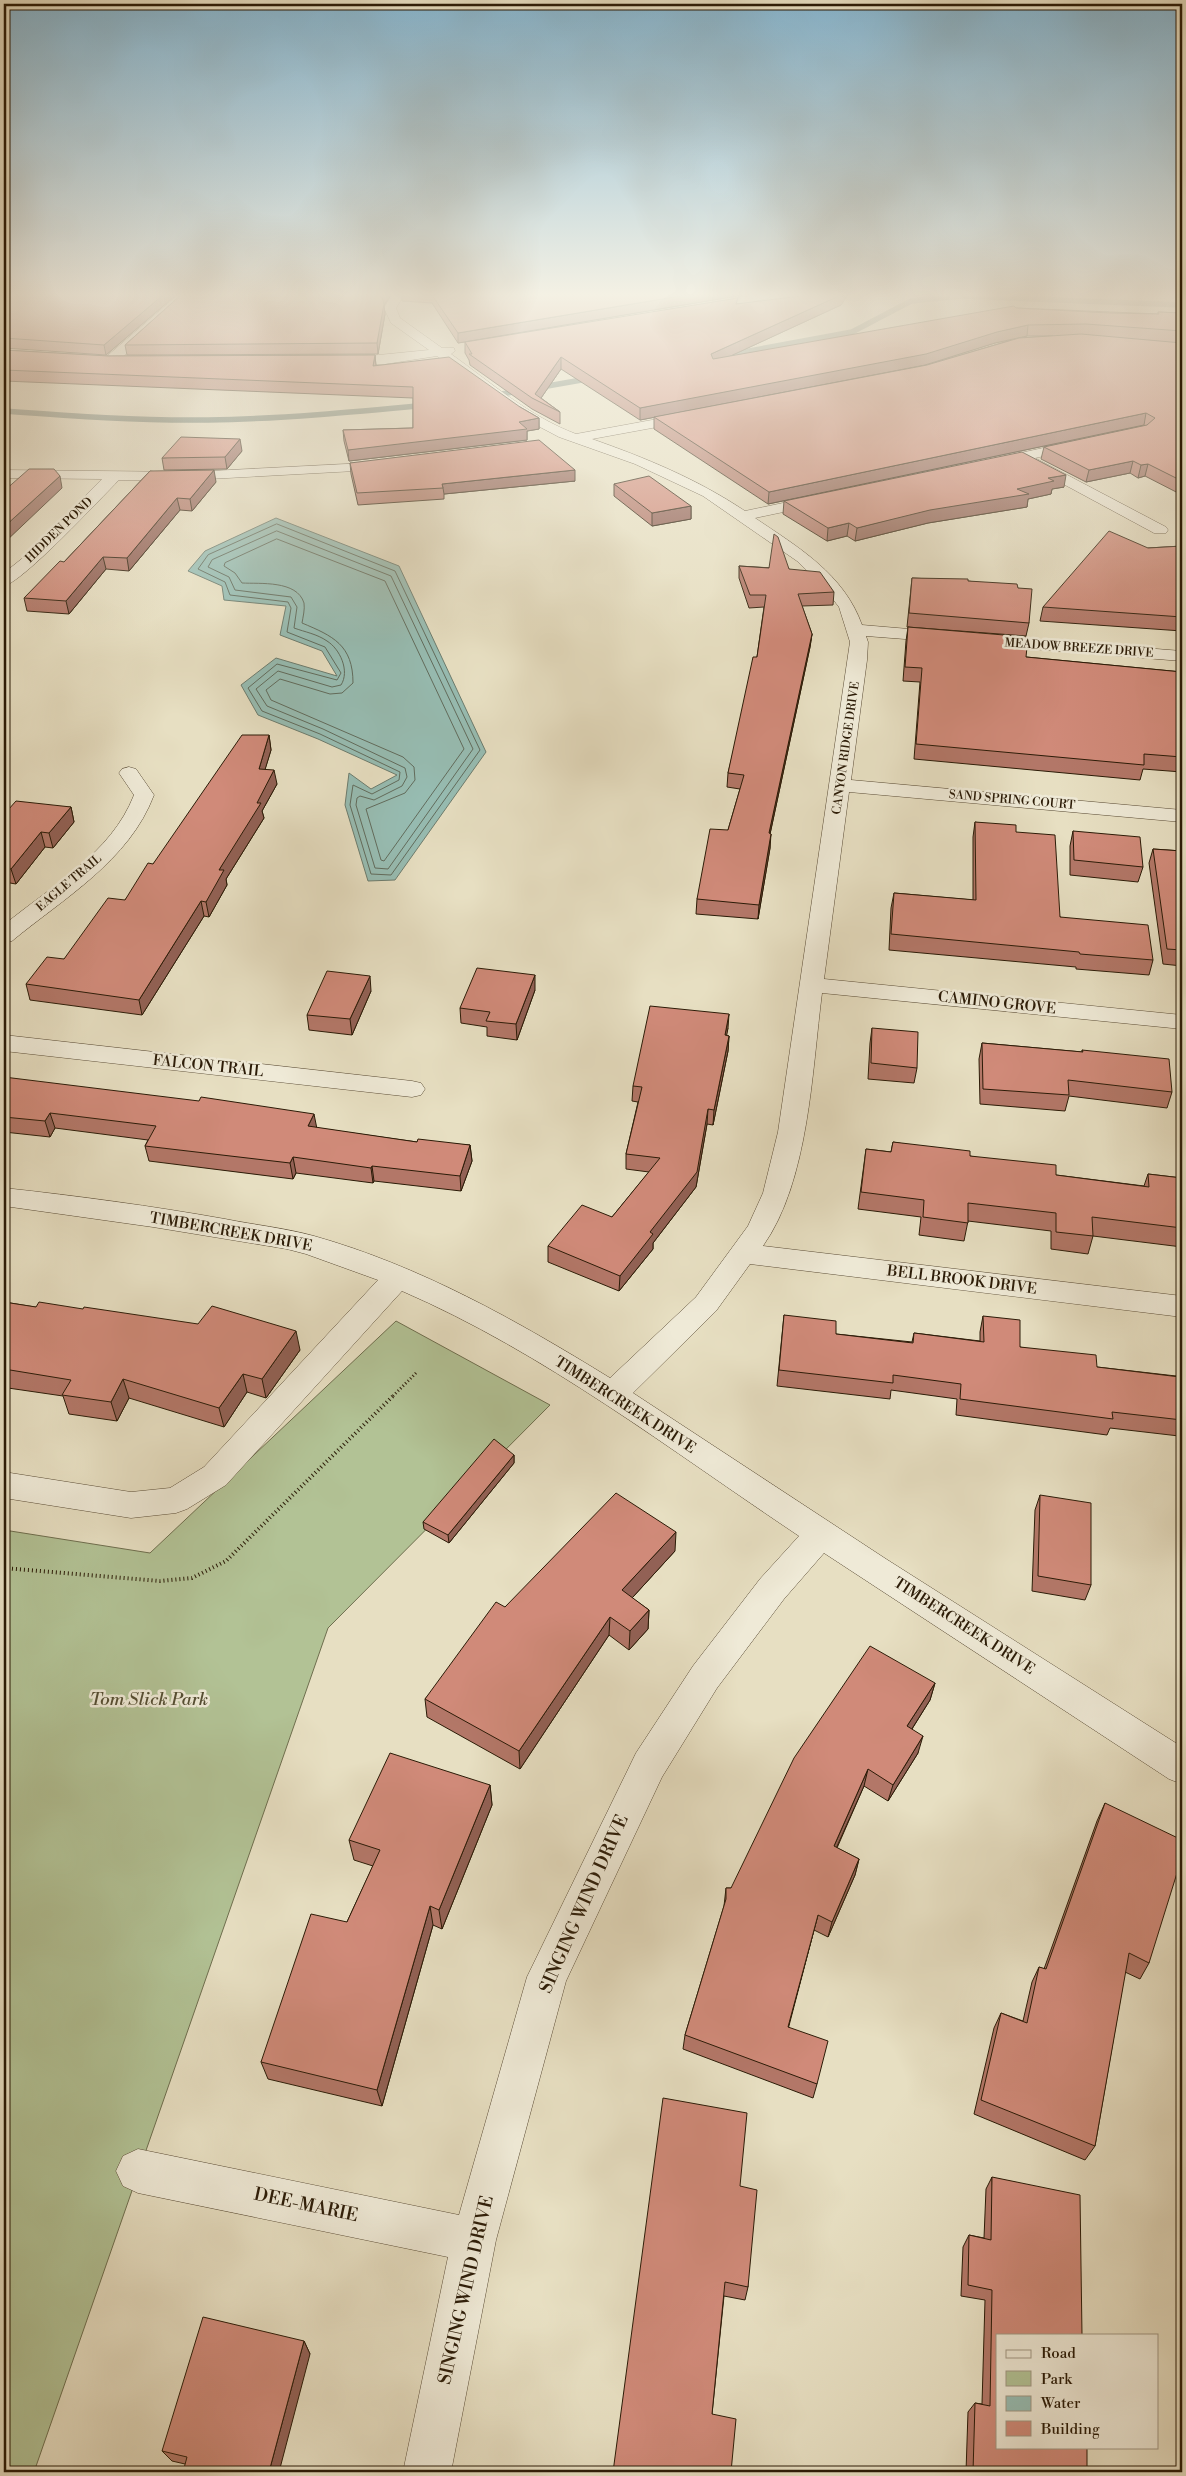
<svg xmlns="http://www.w3.org/2000/svg" width="1186" height="2476" font-family="'Libre Bodoni',serif">
<style>
.green{fill:#b2c295;stroke:#6e6e4e}
.water{fill:#97bdb3;stroke:#6c7c6e}
.lines{fill:none;stroke-linecap:round;stroke-linejoin:round}
.shore{stroke:#616c5d;stroke-width:1}
.stream{stroke:#6c7c6e;stroke-width:5.5}
.minor-casing{stroke:#5a4c36;stroke-width:1}
.path-far1{stroke:#2b1b07;stroke-width:3;stroke-dasharray:1 2.5;stroke-linecap:butt}
.path{stroke:#2b1b07;stroke-width:4;stroke-dasharray:1 3;stroke-linecap:butt}
.minor{fill:#efead7;fill-rule:evenodd}
.wall{fill:#b37768;stroke:#2b1b07;fill-rule:evenodd}
.shaded-wall{fill:#926155;stroke:#2b1b07}
.building{fill:#d08a79;stroke:#2b1b07}
.labels{text-anchor:middle;dominant-baseline:central;stroke-width:5;stroke-linejoin:round;paint-order:stroke}
.far-street-label{font-size:12px;fill:#2b1b07;stroke:#efead7}
.street-label{font-size:15px;fill:#2b1b07;stroke:#efead7}
.near-park-label{font-size:18px;font-style:italic;fill:#544d32;stroke:#efead7}
.near-street-label{font-size:18px;fill:#2b1b07;stroke:#efead7}
</style>
<rect width="100%" height="100%" fill="#e7dfc2"/>
<filter id="stains"><feTurbulence type="fractalNoise" baseFrequency=".004" numOctaves="4"/><feColorMatrix values="0 0 0 0 .2 0 0 0 0 .09 0 0 0 0 .02 0 0 0 .5 -.17"/></filter>
<radialGradient id="worn" r=".72"><stop offset=".6" stop-color="#630" stop-opacity="0"/><stop offset="1" stop-color="#630" stop-opacity=".3"/></radialGradient>
<path class="green" d="M396,1321l154,84 -222,223 -294,844h-30v-942l146,23z"/>
<path class="water" d="M276,518l123,48 87,186 -91,128 -27,1 -23,-76 4,-32 22,16 26,-14 -79,-36 -60,-24 -17,-30 35,-27 61,18 -15,-25 -42,-16 6,-29 -62,-6 -2,-14 -34,-15 17,-20z"/>
<g class="lines">
<g class="shore">
<path d="M277,524l118,47 85,179 -89,125 -20,-1 -21,-69 3,-20 19,9 27,-14 1,-8 -80,-38 -58,-23 -14,-23 29,-24 60,16 4,-7 -16,-26 -38,-15 4,-24 -3,-6 -58,-7 -5,-13 -27,-13 10,-14z"/>
<path d="M277,531l114,45 82,173 -85,120 -13,-1 -19,-63 1,-7 3,-2 14,4 28,-14 5,-9 -2,-9 -82,-39 -56,-23 -11,-17 22,-18 54,16 9,-2c9,-14 -1,-36 -14,-44 -10,-7 -22,-9 -33,-13l3,-21 -6,-10 -56,-7 -6,-13 -21,-10 4,-7z"/>
<path d="M277,539l108,42 79,168 -80,112 -3,-1 -15,-51 39,-16 10,-13 -1,-13 -11,-10 -132,-57 -5,-10 14,-11 50,15 12,-1 11,-10c0,-38 -20,-47 -51,-60 1,-6 3,-14 2,-20 -7,-23 -44,-19 -62,-20l-7,-10 -11,-7 1,-3z"/>
</g>
<g class="stream">
<path d="M722,356l130,-24 59,-31 51,-5 220,9"/>
<path d="M490,396l103,-18"/>
<path d="M4,411c68,5 136,10 204,9 73,-1 146,-8 219,-15"/>
</g>
<defs>
<g id="minor">
<path d="M178,295h13l-76,69h-10l-1,-3 1,-3z"/>
<path d="M392,295h12l-8,13 4,10 42,30h12l1,3 -4,3c39,28 79,63 125,80l114,-21 5,1 2,3 -2,3 -5,1 -98,18c54,19 105,40 153,72l76,-16 5,2 3,3 -3,3 -71,15c43,29 89,56 107,107l82,7 6,1 3,4 -3,4 -6,1 -78,-6 2,6 -1,18 -16,120 331,30v12l-333,-30 -25,187 358,36v14l-360,-36c-10,78 -13,188 -59,253l419,50v21l-432,-53 -34,47 -83,82 253,166 296,188v37l-13,-5 -345,-226 -40,46 -67,89 -55,89 -96,204 -70,259 -45,232h-48l45,-215 -310,-64 -15,-7 -7,-15 7,-15 15,-7 321,66 68,-238 109,-224 57,-87 67,-87 39,-43c-129,-86 -254,-183 -397,-245l-176,194 -39,24 -11,4 -45,5 -127,-20v-26l127,20 39,-4 34,-21 174,-187 -72,-26 -19,-5 -134,-22 -149,-21v-18c74,8 148,18 221,31 30,6 60,9 89,17 106,30 202,84 296,142l86,-81 52,-71 15,-33 15,-61 72,-490 -11,-35 -18,-23 -24,-23 -94,-65 -68,-32 -76,-27 -38,-20 -84,-61 -52,8 -52,2 -1,-3 1,-3 5,-1 91,-9 -38,-27 -7,-15z"/>
<path d="M753,295h18l-2,3 -68,15 -6,-4 6,-4z"/>
<path d="M1080,440l5,1 2,3 -2,3 -50,11 131,69 2,3 -2,3h-12l-126,-68 -1,-5 -34,7 -7,-4 7,-4z"/>
<path d="M387,462l7,4 -2,3 -202,11h-71c-19,19 -95,101 -115,106v-13l20,-16 78,-78 -98,-1v-8l186,2z"/>
<path d="M989,636l193,15v10l-199,-16 -3,-4 3,-4z"/>
<path d="M129,767l7,2 18,26c-25,66 -90,103 -142,146l-8,2v-18c47,-39 107,-71 130,-130l-15,-22 3,-4z"/>
<path d="M4,1035l408,46 9,2 4,6 -4,6 -9,2 -408,-46z"/>
</g>
</defs>
<use href="#minor" class="minor-casing"/>
<path class="path-far1" d="M393,1396l24,-24"/>
<path class="path" d="M4,1568l156,13 32,-3 34,-17 168,-166"/>
<use href="#minor" class="minor"/>
</g>
<g class="wall">
<path d="M4,295h172l-70,60 -102,-7z"/>
<path d="M181,295h210l-7,10 1,9 -7,40 -251,1 -2,-10z"/>
<path d="M402,295h341l-285,48 -26,-40 -30,-2z"/>
<path d="M738,304l103,1 -113,52 288,-49 142,6v-2l24,1v182l-37,-19 -7,2 -8,-5 -44,9 -45,-23 3,-12 100,-21v-1l-376,79 -114,-75v-12l273,-52 91,-27 -23,5 -70,22 -285,55 -79,-51 -20,29 19,14v12l-28,-15 -62,-44 -1,-5 -4,-7v-11zM1027,336h26l-33,2z"/>
<path d="M4,350l104,6 267,-1 1,11 144,41 19,11v11l-12,2v9l-178,21 -5,-20 -1,-11 70,-2v-30l-409,-17z"/>
<path d="M242,451l-15,18 -63,1 -2,-12z"/>
<path d="M350,463l225,18 -131,13v5l-86,6 -7,-31z"/>
<path d="M150,471l66,11 -24,29 -12,-1 -51,61 -23,-2 -37,45 -42,-3 -3,-13 40,-36z"/>
<path d="M614,484l77,22v13l-39,7 -38,-30z"/>
<path d="M1064,487l-12,2 -1,5 -23,5 -1,8 -99,16 -73,18 -8,-5 -20,5 -44,-27 1,-13z"/>
<path d="M1182,546v85l-142,-10 3,-14 105,-59z"/>
<path d="M739,566l50,3 45,23 -1,13 -31,1 10,28 -2,13 -40,187v14l-12,71 -62,-5 1,-15 31,-69 12,-41 -13,-2 1,-14 29,-116 7,-50 -15,1 -10,-30z"/>
<path d="M912,578l56,3 50,7 11,35 -3,13 -119,-9z"/>
<path d="M908,627l118,30 156,15v100l-39,-3 -3,11 -226,-21 6,-77 -17,-1 3,-40z"/>
<path d="M269,735l2,15 -6,19 12,15 -15,27 2,7 -38,61 1,6 -18,32 -5,-1 -62,99 -112,-15 -4,-16 38,-25 61,-59 28,-36z"/>
<path d="M71,807l3,15 -21,26 -8,-1 -29,37 -12,-2v-72z"/>
<path d="M975,822l41,10 44,85 93,43 -4,15 -73,-6v-2l-187,-17 2,-42 3,-15 79,7v-63z"/>
<path d="M1073,831l70,36 -5,15 -68,-7v-29z"/>
<path d="M1153,849l29,2v115l-19,-2 -14,-101z"/>
<path d="M535,990l-18,50 -30,-4v-9l-26,-4 -1,-15z"/>
<path d="M371,991l-19,44 -43,-5 -2,-15z"/>
<path d="M728,1028l-2,7 3,1 -1,15 -15,74 -6,-1 -11,63 -43,56v6l-34,42 -71,-29v-16l64,-29 37,-45 -23,-3v-15l12,-52 -6,-1 1,-15z"/>
<path d="M872,1028l45,40 -3,15 -46,-4 2,-36z"/>
<path d="M982,1043l100,9v-2l90,42 -5,16 -98,-12 -4,15 -85,-7 -1,-45z"/>
<path d="M4,1068l3,10 309,50 101,14 53,3 2,16 -11,30 -87,-10 -1,2 -77,-10 -3,6 -144,-18 -4,-15 3,-6 -93,-12 -5,9 -46,-5z"/>
<path d="M893,1142l77,14 86,19 88,11 4,-12 34,4v69l-89,-11 -5,18 -37,-5v-18l-83,-10 -4,20 -45,-6 2,-18 -63,-8 8,-60 25,3z"/>
<path d="M4,1302l296,48 -34,48 -19,-6 -23,35 -95,-29 -12,23 -48,-7 -6,-18 -55,-8 -4,7z"/>
<path d="M784,1315l52,19 76,8 2,-9 66,8v-9l3,-16 37,31 77,20 79,9 3,-8 3,1v78h-1l-2,-11 -69,-8 -3,7 -151,-20 1,-16 -66,-9 -1,9 -113,-13z"/>
<path d="M514,1455v8l-65,80 -25,-14 -1,-7z"/>
<path d="M1040,1495l51,90 -6,15 -53,-9 3,-81z"/>
<path d="M675,1551l-43,47 17,12 -1,19 -19,21 -20,-15 -89,134 -93,-52 -2,-18 80,-92z"/>
<path d="M1182,1644v8l-2,-1z"/>
<path d="M935,1683l-5,17 -18,29 6,24 -30,48 -24,-15 -27,62 22,11 -4,16 -27,62 -14,-7 -26,97 29,57 -4,14 -130,-49 2,-14 39,-129 2,-18h5z"/>
<path d="M490,1785l2,20 -50,124 -9,-4 -51,181 -114,-27 -7,-17 86,-140 26,-56 -19,-6 -5,-20z"/>
<path d="M1105,1803l44,160 -9,16 -15,-7 -30,174 -10,14 -111,-46 20,-86 7,-15 22,8 9,-39 7,-15 5,2 53,-148z"/>
<path d="M992,2177l5,158 90,137h-121l2,-60 7,-9 7,1 3,-104 -24,-4 2,-49 6,-12 15,3 2,-49z"/>
<path d="M740,2186l8,101 -3,13 -21,-4 -12,118 -99,58z"/>
<path d="M304,2341l6,13 -125,110 -13,-3 -10,-10z"/>
</g>
<g class="shaded-wall">
<path d="M163,295h13l-70,60 -2,-10z"/>
<path d="M383,295h8l-7,10 1,9 -7,40 -1,-11 5,-46z"/>
<path d="M686,295h57l-285,48v-10z"/>
<path d="M841,295h7l-7,10 -130,60v-11z"/>
<path d="M1028,325l-1,11 -32,7 -70,22 -285,55v-12z"/>
<path d="M375,355l1,11h-3z"/>
<path d="M561,357v12l-22,32 -4,-7z"/>
<path d="M1146,413l-2,12 -376,79 1,-12z"/>
<path d="M539,418v11l-12,2v9l-178,21 -1,-11 171,-28z"/>
<path d="M240,439l2,12 -15,18 -2,-12z"/>
<path d="M1133,461l-3,12 -44,9 3,-12z"/>
<path d="M1148,464l-3,12 -7,2 3,-13z"/>
<path d="M214,470l2,12 -24,29 -2,-12z"/>
<path d="M575,470v11l-131,13 -1,-6 -1,-4z"/>
<path d="M1066,475l-2,12 -12,2 -1,5 -23,5 -1,8 -99,16 -73,18 2,-13 191,-50z"/>
<path d="M60,476l2,12 -58,55v-16z"/>
<path d="M177,498l3,12 -51,61 -2,-13z"/>
<path d="M691,506v13l-39,7v-13z"/>
<path d="M849,523l-2,13 -20,5 1,-13z"/>
<path d="M103,557l3,12 -37,45 -3,-13z"/>
<path d="M812,634l-2,13 -43,201 2,-15z"/>
<path d="M269,735l2,15 -10,33 -2,-14z"/>
<path d="M274,770l3,14 -15,27 2,7 -38,61 1,6 -18,32 -3,-15 13,-32z"/>
<path d="M71,807l3,15 -21,26 -4,-15z"/>
<path d="M41,832l4,15 -29,37 -5,-15z"/>
<path d="M771,834l-1,14 -12,71 1,-14z"/>
<path d="M201,901l3,15 -62,99 -3,-15z"/>
<path d="M535,975v15l-18,50 -1,-16z"/>
<path d="M370,976l1,15 -19,44 -2,-16z"/>
<path d="M729,1014l-1,14 -4,22 1,-15z"/>
<path d="M729,1036l-1,15 -15,74 1,-15z"/>
<path d="M4,1068l5,16 -5,8z"/>
<path d="M708,1109l-1,15 -11,63 -43,56v6l-34,42 1,-15 30,-44z"/>
<path d="M50,1113l5,15 -5,9 -5,-16z"/>
<path d="M314,1114l3,15 -9,-3z"/>
<path d="M470,1145l2,16 -11,30 -1,-15z"/>
<path d="M293,1157l3,16 -3,6 -3,-16z"/>
<path d="M372,1166l2,15 -1,2 -2,-15z"/>
<path d="M296,1331l4,19 -34,48 -4,-19z"/>
<path d="M243,1374l4,18 -23,35 -5,-19z"/>
<path d="M4,1376l4,12 -4,7z"/>
<path d="M123,1379l6,19 -12,23 -6,-19z"/>
<path d="M514,1455v8l-65,80 -1,-8z"/>
<path d="M676,1532l-1,19 -53,58v-19z"/>
<path d="M649,1610l-1,19 -19,21 1,-19z"/>
<path d="M610,1617l-1,18 -89,134 -1,-18z"/>
<path d="M935,1683l-5,17 -27,43 4,-17z"/>
<path d="M923,1736l-5,17 -30,48 5,-16z"/>
<path d="M868,1769l-4,17 -34,76 4,-16z"/>
<path d="M490,1785l2,20 -50,124 -3,-19z"/>
<path d="M859,1859l-4,16 -27,62 4,-15z"/>
<path d="M430,1906l3,19 -51,181 -5,-16z"/>
<path d="M818,1915l-4,15 -29,111 3,-14z"/>
<path d="M304,2341l6,13 -31,118h-10z"/>
</g>
<g class="building">
<path d="M4,295h159l-59,50 -100,-7z"/>
<path d="M181,295h202l-1,2 2,7 -7,39 -252,2z"/>
<path d="M432,295h254l-228,38z"/>
<path d="M809,295h32l-130,59 2,5 301,-53 2,2 94,5 49,1 -1,-2 24,1v18l-96,-7 -58,1 -31,7 -71,22 -286,54 -79,-51 -26,37 25,18 -28,-14 -63,-44h3l-7,-12 273,-44 -2,6z"/>
<path d="M1081,334l101,9v138l-34,-17 -7,1 -8,-4 -44,9 -45,-23 103,-22 8,-7 -9,-5 -377,79 -115,-75 273,-52 92,-27z"/>
<path d="M4,350l104,6 267,-1 -2,11 76,-9 71,50 19,11 -20,4 8,7 -179,21 -5,-20 70,-2v-41l-409,-17z"/>
<path d="M181,437l59,2 -15,18 -63,1z"/>
<path d="M539,440l36,30 -133,14 1,4 -86,5 -7,-30z"/>
<path d="M1022,452l44,23 -18,3 6,3 -37,8 12,5 -99,16 -73,18 -8,-5 -21,5 -44,-27z"/>
<path d="M29,469h25l6,7 -56,51v-36z"/>
<path d="M214,470l-24,29 -13,-1 -50,60 -24,-1 -37,44 -42,-3 36,-37 4,1 86,-91z"/>
<path d="M649,476l42,30 -39,7 -38,-29z"/>
<path d="M1109,531l39,17 34,-2v71l-139,-10z"/>
<path d="M774,534l4,3 11,32 31,3 14,20 -36,2 14,40 -43,199 2,1 -12,71 -62,-6 13,-70 18,1 16,-55 -16,-2 25,-116h4l9,-62h-16l-11,-29 30,2z"/>
<path d="M912,578l56,1v2l49,3 1,4 14,1 -3,34 -120,-10z"/>
<path d="M908,627l120,10 -2,20 156,15v85l-38,-3v11l-228,-21 6,-76 -17,-1z"/>
<path d="M242,735h27l-10,34 15,1 -17,33h4l-42,67h5l-18,32 -5,-1 -62,99 -113,-16 21,-27 17,2 44,-61 17,2 23,-37 5,1z"/>
<path d="M16,801l55,6 -22,26 -8,-1 -30,37 -7,-1v-58h4z"/>
<path d="M975,822l41,3v7l39,3 5,82 88,8 5,35 -73,-6 -1,-2 -188,-18 3,-41 82,7z"/>
<path d="M1073,831l67,6 3,30 -69,-7z"/>
<path d="M1153,849l29,2v99l-15,-1z"/>
<path d="M477,968l58,7 -19,49 -30,-3 4,-9 -30,-4z"/>
<path d="M327,971l43,5 -20,43 -43,-4z"/>
<path d="M650,1006l79,8 -4,21 4,1 -15,74 -6,-1 -11,63 -47,60 3,2 -33,42 -72,-30 34,-41 30,12 48,-59 -34,-4 16,-67 -9,-1z"/>
<path d="M872,1028l46,4 -1,36 -46,-5z"/>
<path d="M982,1043l101,9 -1,-2 87,9 3,33 -104,-12 1,15 -86,-6z"/>
<path d="M4,1077l195,24 2,-4 113,17 -6,12 109,16 1,-3 52,6 -10,31 -88,-10 -1,2 -78,-11 -3,6 -145,-17 11,-20 -106,-13 -5,8 -41,-4z"/>
<path d="M893,1142l77,9v5l86,9v10l93,12 -1,-13 34,4v50l-90,-11 1,19 -37,-4v-19l-88,-10v20l-45,-6 1,-17 -63,-8 5,-43 25,3z"/>
<path d="M4,1302l32,5 3,-5 44,7 1,-2 114,17 14,-18 84,25 -34,48 -19,-5 -24,34 -96,-29 -12,23 -49,-7 9,-15 -67,-11z"/>
<path d="M784,1315l52,6v13l77,9 1,-10 70,9 -1,-26 37,4v27l76,8 1,12 83,10 -1,-9 3,1v51l-70,-8 1,7 -153,-20 1,-15 -68,-9v8l-114,-13z"/>
<path d="M494,1439l20,16 -66,80 -25,-13z"/>
<path d="M616,1493l60,39 -54,58 27,20 -19,21 -20,-14 -91,134 -94,-52 71,-97 9,5z"/>
<path d="M1040,1495l51,8v82l-53,-9z"/>
<path d="M870,1646l65,37 -28,43 16,10 -30,49 -25,-16 -34,77 25,13 -27,63 -14,-7 -30,112 40,14 -11,43 -132,-49 41,-136v-11h5l63,-130z"/>
<path d="M390,1753l100,32 -51,125 -9,-4 -53,184 -116,-28 50,-148 36,8 33,-72 -31,-10z"/>
<path d="M1105,1803l77,37v17l-33,106 -20,-10 -34,193 -114,-46 20,-87 26,10 12,-56 7,2z"/>
<path d="M663,2098l84,15 -7,73 17,4 -9,97 -23,-5 -13,132 24,5 -5,53h-118z"/>
<path d="M992,2177l88,18 2,140h-85v112h90v25h-114l2,-69 15,3 2,-116 -24,-5 1,-50 22,5z"/>
<path d="M203,2317l101,24 -35,131h-86l4,-15 -25,-6z"/>
</g>
<linearGradient id="sky" x2="0" y2="1"><stop stop-color="#87b8d3"/><stop offset="0.46" stop-color="#f4f1e4"/><stop offset="1" stop-color="#f4f1e4" stop-opacity="0"/></linearGradient>
<rect width="1186" height="641" fill="url(#sky)"/>
<g class="labels">
<g class="far-street-label">
<text transform="translate(59 530) rotate(-44)">HIDDEN POND</text>
<text transform="translate(1079 648) rotate(4)">MEADOW BREEZE DRIVE</text>
<text transform="translate(846 748) rotate(-82)">CANYON RIDGE DRIVE</text>
<text transform="translate(1012 800) rotate(5)">SAND SPRING COURT</text>
<text transform="translate(69 883) rotate(-40)">EAGLE TRAIL</text>
</g>
<g class="street-label">
<text transform="translate(997 1003) rotate(6)">CAMINO GROVE</text>
<text transform="translate(208 1066) rotate(6)">FALCON TRAIL</text>
<text transform="translate(231 1232) rotate(10)">TIMBERCREEK DRIVE</text>
<text transform="translate(962 1280) rotate(7)">BELL BROOK DRIVE</text>
<text transform="translate(625 1405) rotate(33)">TIMBERCREEK DRIVE</text>
<text transform="translate(964 1626) rotate(33)">TIMBERCREEK DRIVE</text>
</g>
<g class="near-park-label">
<text x="149" y="1699">Tom Slick Park</text>
</g>
<g class="near-street-label">
<text transform="translate(584 1904) rotate(-66)">SINGING WIND DRIVE</text>
<text transform="translate(306 2205) rotate(12)">DEE-MARIE</text>
<text transform="translate(466 2290) rotate(-77)">SINGING WIND DRIVE</text>
</g>
</g>
<rect width="1186" height="2476" fill="none" stroke="#e7dfc2" stroke-width="20"/>
<rect x="5" y="5" width="1176" height="2466" fill="none" stroke="#2b1b07" stroke-width="2.5"/>
<rect x="10" y="10" width="1166" height="2456" fill="none" stroke="#2b1b07"/>
<rect x="996" y="2334" width="162" height="115" fill="#efead7" stroke="#a19784"/>
<rect x="1006" y="2350" width="25" height="8" fill="#efead7" stroke="#a19784"/>
<text x="1041" y="2358" font-size="15" fill="#2b1b07">Road</text>
<rect x="1006" y="2371" width="25" height="15" fill="#b2c295" stroke="#a19784"/>
<text x="1041" y="2384" font-size="15" fill="#2b1b07">Park</text>
<rect x="1006" y="2396" width="25" height="15" fill="#97bdb3" stroke="#a19784"/>
<text x="1041" y="2408" font-size="15" fill="#2b1b07">Water</text>
<rect x="1006" y="2421" width="25" height="15" fill="#d08a79" stroke="#a19784"/>
<text x="1041" y="2434" font-size="15" fill="#2b1b07">Building</text>
<rect width="100%" height="100%" filter="url(#stains)"/>
<rect width="100%" height="100%" fill="url(#worn)"/>
</svg>
